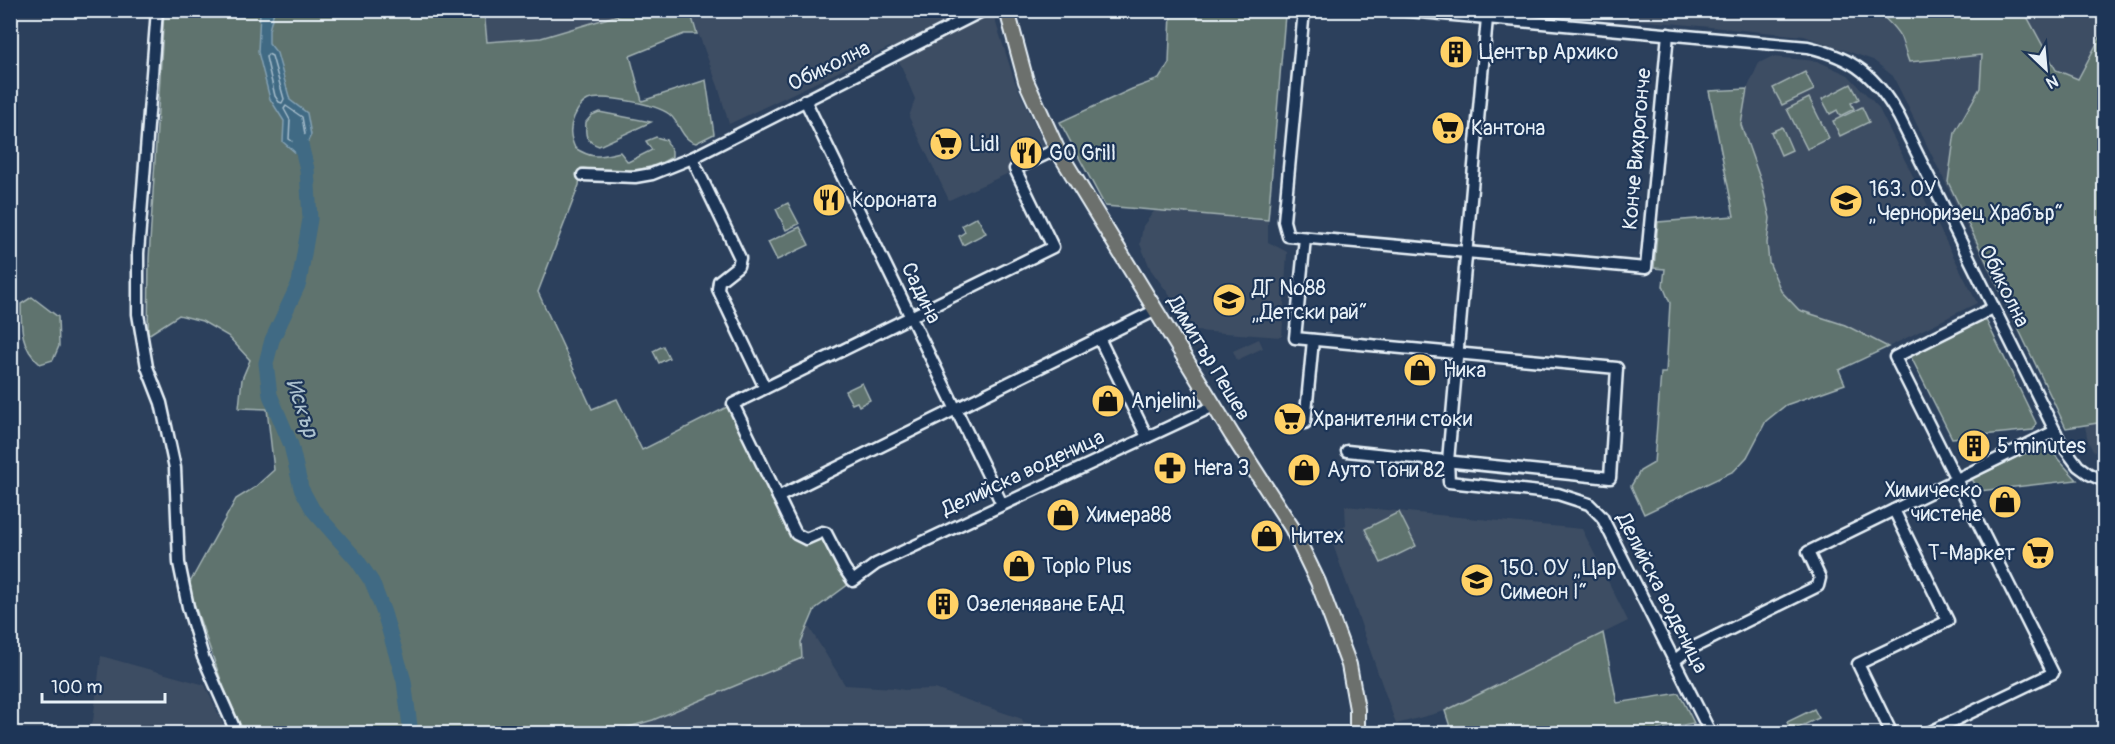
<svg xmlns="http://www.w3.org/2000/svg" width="2115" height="744" font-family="Pangolin,sans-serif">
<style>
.built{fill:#3e4d63}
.green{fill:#5e736e;stroke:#a3b2b3;stroke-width:1.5}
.water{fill:#3f6a84;stroke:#83a0b2;stroke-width:1.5}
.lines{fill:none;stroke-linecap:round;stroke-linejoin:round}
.shore{stroke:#a4bbca;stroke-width:1.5}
.river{stroke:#3f6a84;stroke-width:15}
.minor-casing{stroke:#e8f1f8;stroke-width:15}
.major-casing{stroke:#e8f1f8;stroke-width:18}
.minor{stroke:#1d3557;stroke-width:10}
.major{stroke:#6c706d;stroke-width:14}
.labels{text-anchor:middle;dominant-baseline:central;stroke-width:4.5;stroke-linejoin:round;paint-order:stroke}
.poi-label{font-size:21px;fill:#e8f1f8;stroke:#1d3557;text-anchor:start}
.street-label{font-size:21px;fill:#e8f1f8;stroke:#1d3557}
.water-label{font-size:22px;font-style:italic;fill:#adc2cf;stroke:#1d3557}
</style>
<rect width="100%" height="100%" fill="#2c405c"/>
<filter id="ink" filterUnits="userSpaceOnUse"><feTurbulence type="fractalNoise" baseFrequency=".0167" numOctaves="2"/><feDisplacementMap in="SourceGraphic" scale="12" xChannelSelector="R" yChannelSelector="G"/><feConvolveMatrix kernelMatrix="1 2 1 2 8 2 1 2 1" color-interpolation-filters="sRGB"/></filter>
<g filter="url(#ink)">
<g class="built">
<path d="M484,11h148l-91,27 -54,4z"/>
<path d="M690,11h302l23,71 34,73 -100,45 -40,-83 6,-18 -14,-34 -11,-18 -161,77 -11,-38z"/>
<path d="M1543,11h561v450l-12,-12 -4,-8 -3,-15 -19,2 -173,-352 -20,-16 -69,-24z"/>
<path d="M1771,57l46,4 31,14 30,32 99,196 -89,44 -43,-22 -46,-15 -18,-19 -12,-29 -2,-19 3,-25 -29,-93 6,-36 12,-26z"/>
<path d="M1155,210l113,10v22l19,10 -5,85 -86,-6 -45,-61 -11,-26 3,-18z"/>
<path d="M1259,339l4,9 -26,12 -4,-9z"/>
<path d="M1345,506l237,23 46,92 -183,90 -49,13 -67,-191 17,-7z"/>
<path d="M800,613l45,72 49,3 10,2 31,-1 87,30 1,4 39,10 -476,1z"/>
<path d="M101,656l104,29 22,48h-140l6,-12z"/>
</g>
<g class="green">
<path d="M164,11h320l3,31 54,-4 91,-27h58l7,23h-13l-54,22 12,45 64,-21 8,54 -18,9c-15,-3 -16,-21 -27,-29 -13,-10 -66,-20 -81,-14 -7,3 -11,10 -14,17 -5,11 -4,20 1,31 19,12 25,8 45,4l8,10 24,-12 -6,-9 10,-4 10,3 6,11v6c-28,18 -60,15 -91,11l-2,17 -41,107 54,117 25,-10 25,51 91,-46 63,129 10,6 16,-7 31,49 -38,28 -14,33 1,16 -149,62 -45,13h-364l-22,-50 -34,-97 48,-87 18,-11 20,-18 -7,-61 -28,-1 3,-29 8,-19 -22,-24 -26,-15 -23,-6 -31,20 1,-76z"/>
<path d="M1171,11h47l67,4 -17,205 -163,-14 -45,-84 72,-33 27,-10 10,-16z"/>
<path d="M1877,11h147l32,59 22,9 26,-49v392l-38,6 -118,-246 7,-50 25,-44 2,-33 -73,7c-3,-8 -5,-16 -8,-24 -5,-10 -16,-20 -24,-27z"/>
<path d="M1805,72l9,18 -32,15 -9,-17z"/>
<path d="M1851,84l8,15 -8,4 3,6 -14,7 -3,-6 -7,4 -8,-15z"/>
<path d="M1747,89l-6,36 21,59 8,34 -3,25 2,19 12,29 18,19 46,15 43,22 -49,23 6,14 -59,21 -20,16 -19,36 -13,14 -90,43 -13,-28 9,-15 14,-8 7,-90h5l4,-70 -7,-17 2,-17 -11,-1 4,-46 76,-6 -25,-125z"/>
<path d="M1809,98l20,40 -22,11 -20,-40z"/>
<path d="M1862,107l7,15 -29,14 -7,-15z"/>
<path d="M599,112l52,10 -52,24c-14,-5 -14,-11 -13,-24l6,-7z"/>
<path d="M1782,127l10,23 -11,5 -10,-23z"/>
<path d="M788,203l11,21 -13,6 -10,-21z"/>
<path d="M977,217l9,16 -23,12 -4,-9 6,-4 -3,-7z"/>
<path d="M800,227l9,18 -32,15 -9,-18z"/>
<path d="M32,297l26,20 1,29 -6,14 -13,4c-19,-16 -19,-36 -19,-60z"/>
<path d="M1985,318l51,105 -3,7 -81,8 -42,-83z"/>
<path d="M663,346l6,12 -10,5 -6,-12z"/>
<path d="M862,383l8,17 -11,6 -2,-4 -5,2 -7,-13z"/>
<path d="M2047,442l11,17 19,21 -98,11 -7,-12z"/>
<path d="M1399,512l17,34 -35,17 -16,-34z"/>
<path d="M1603,633l14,70 62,-10 15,30 -62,11 -180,-1 -7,-22z"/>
<path d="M1814,709l5,9 -28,13 -4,-9z"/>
</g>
<path class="water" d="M260,11h14l-5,19v13l8,10 13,47 17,13 4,22 -5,10 -1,16 -22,-19 1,-21 -14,-22 -12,-47z"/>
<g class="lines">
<g class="shore">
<path d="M268,54l4,2 12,43 -2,4 -3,-1 -4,-6 -9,-39z"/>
<path d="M286,106l16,11 3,17 -7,11 -9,-6 1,-19 -6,-11z"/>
</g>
<path class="river" d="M300,141l7,28 3,50 -11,64 -27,57 -6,23 4,32 21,50 10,43 12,22 44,50 15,22 12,31 20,68 7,53"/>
<defs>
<g id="minor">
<path d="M157,10l-19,243v61l9,53 14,36 14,65 4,95 9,44 15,50 30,68"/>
<path d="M1304,10l-20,211 4,15 358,32 22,-234"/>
<path d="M1398,10l410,37c46,11 68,29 91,70l162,326 17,23 11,8 15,7"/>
<path d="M1487,18l-39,443 1,21 109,12 31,10 13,13 109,217"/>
<path d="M805,100l197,404"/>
<path d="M1057,149l-42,20 38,78 -320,157 63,130 10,5 16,-7 4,1 18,35 9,13 23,-17 338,-158"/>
<path d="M692,158l48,100 -2,8 -19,15 -1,8 47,99"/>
<path d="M583,175l52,2 17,-3 40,-16 292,-148"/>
<path d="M1305,238l-10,100 322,30 -7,110 -263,-27"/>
<path d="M1099,338l48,99"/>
<path d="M1305,423l8,-83"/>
<path d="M778,497l378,-187"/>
<path d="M1674,661l14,-11 130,-64 2,-8 -12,-26 247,-121"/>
<path d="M1892,734l-34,-70 90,-43 -54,-111"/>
<path d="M1926,734l127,-61 -158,-316 98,-49"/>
</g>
<path id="major" d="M1007,10l19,71 31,68 175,286 60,93 26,54 31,83 8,44v25"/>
</defs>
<use href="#minor" class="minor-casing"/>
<use href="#major" class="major-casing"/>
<use href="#minor" class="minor"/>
<use href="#major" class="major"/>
</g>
</g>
<defs>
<symbol id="building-disc" viewBox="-11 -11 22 22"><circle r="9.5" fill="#ffd166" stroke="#1d3557"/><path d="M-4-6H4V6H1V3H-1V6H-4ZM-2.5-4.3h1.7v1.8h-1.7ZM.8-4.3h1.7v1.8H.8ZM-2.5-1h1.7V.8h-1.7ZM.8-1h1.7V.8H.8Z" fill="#111"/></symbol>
<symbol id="supermarket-disc" viewBox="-11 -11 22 22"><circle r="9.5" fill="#ffd166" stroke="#1d3557"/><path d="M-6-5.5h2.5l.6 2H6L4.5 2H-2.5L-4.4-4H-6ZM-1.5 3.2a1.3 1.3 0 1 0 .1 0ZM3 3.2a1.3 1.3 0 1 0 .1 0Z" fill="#111"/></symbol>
<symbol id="restaurant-disc" viewBox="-11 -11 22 22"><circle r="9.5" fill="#ffd166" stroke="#1d3557"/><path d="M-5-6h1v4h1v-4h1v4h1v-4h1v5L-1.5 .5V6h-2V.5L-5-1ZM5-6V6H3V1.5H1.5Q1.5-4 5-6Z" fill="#111"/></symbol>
<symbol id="school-disc" viewBox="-11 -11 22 22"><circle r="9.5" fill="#ffd166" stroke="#1d3557"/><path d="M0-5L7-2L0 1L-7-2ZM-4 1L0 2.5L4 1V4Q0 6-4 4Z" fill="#111"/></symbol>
<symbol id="shop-disc" viewBox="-11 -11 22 22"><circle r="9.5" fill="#ffd166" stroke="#1d3557"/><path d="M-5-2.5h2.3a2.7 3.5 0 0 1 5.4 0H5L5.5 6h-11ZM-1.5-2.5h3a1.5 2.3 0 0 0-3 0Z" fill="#111"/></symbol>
<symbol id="pharmacy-disc" viewBox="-11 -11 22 22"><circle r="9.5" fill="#ffd166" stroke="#1d3557"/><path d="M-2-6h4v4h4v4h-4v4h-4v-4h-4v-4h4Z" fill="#111"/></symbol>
</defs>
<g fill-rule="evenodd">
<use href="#building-disc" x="1437" y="33" width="38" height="38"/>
<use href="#supermarket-disc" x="1429" y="109" width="38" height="38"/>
<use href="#supermarket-disc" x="927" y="125" width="38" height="38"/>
<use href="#restaurant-disc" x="1007" y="134" width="38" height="38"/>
<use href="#restaurant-disc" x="810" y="181" width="38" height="38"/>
<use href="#school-disc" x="1827" y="182" width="38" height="38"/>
<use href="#school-disc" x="1210" y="281" width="38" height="38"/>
<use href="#shop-disc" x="1401" y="351" width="38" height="38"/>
<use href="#shop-disc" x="1089" y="382" width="38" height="38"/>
<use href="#supermarket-disc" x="1271" y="400" width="38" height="38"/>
<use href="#building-disc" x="1955" y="427" width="38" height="38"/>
<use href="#pharmacy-disc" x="1151" y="449" width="38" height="38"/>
<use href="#shop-disc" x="1285" y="451" width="38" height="38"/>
<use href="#shop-disc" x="1986" y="483" width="38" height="38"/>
<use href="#shop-disc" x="1044" y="496" width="38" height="38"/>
<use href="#shop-disc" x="1248" y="517" width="38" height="38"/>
<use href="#supermarket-disc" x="2019" y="534" width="38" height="38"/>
<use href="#shop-disc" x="1000" y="547" width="38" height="38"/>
<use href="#school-disc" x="1458" y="561" width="38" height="38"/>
<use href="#building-disc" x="924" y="585" width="38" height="38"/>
</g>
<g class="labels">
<g class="poi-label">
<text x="1479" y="52">Център Архико</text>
<text x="1471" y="128">Кантона</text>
<text x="969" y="144">Lidl</text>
<text x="1049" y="153">GO Grill</text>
<text x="1869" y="189">163. ОУ<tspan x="1869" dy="24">„Черноризец Храбър“</tspan></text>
<text x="852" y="200">Короната</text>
<text x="1252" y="288">ДГ №88<tspan x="1252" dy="24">„Детски рай“</tspan></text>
<text x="1443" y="370">Ника</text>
<text x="1131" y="401">Anjelini</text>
<text x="1313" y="419">Хранителни стоки</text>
<text x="1997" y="446">5 minutes</text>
<text x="1193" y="468">Hera 3</text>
<text x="1327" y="470">Ауто Тони 82</text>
<text x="1982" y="490" text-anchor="end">Химическо<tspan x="1982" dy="24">чистене</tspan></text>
<text x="1086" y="515">Химера88</text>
<text x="1290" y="536">Нитех</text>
<text x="2015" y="553" text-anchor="end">Т-Маркет</text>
<text x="1042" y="566">Toplo Plus</text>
<text x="1500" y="568">150. ОУ „Цар<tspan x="1500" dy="24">Симеон I“</tspan></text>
<text x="966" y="604">Озеленяване ЕАД</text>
</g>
<g class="street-label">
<text transform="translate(829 66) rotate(-26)">Обиколна</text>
<text transform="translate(1637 149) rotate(-85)">Конче Вихрогонче</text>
<text transform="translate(2004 286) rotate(64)">Обиколна</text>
<text transform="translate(921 293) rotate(64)">Садина</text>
<text transform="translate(1209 358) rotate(59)">Димитър Пешев</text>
<text transform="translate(1023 473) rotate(-25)">Делийска воденица</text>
<text transform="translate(1662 593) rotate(63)">Делийска воденица</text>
</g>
<g class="water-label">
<text transform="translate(302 408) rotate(72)">Искър</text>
</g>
</g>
<rect width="2115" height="744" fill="none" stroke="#1d3557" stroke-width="36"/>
<rect x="18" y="18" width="2079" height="708" fill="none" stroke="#e8f1f8" stroke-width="2" filter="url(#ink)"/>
<g transform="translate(2046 69) rotate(154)" stroke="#1d3557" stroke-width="4.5" paint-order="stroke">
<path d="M0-4.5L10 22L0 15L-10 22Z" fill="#e8f1f8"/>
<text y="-9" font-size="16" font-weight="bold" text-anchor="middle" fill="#e8f1f8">N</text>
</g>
<path d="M42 693v9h123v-9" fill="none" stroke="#e8f1f8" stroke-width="3"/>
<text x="51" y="693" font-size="18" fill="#e8f1f8" stroke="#1d3557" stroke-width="4.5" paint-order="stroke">100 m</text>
</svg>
